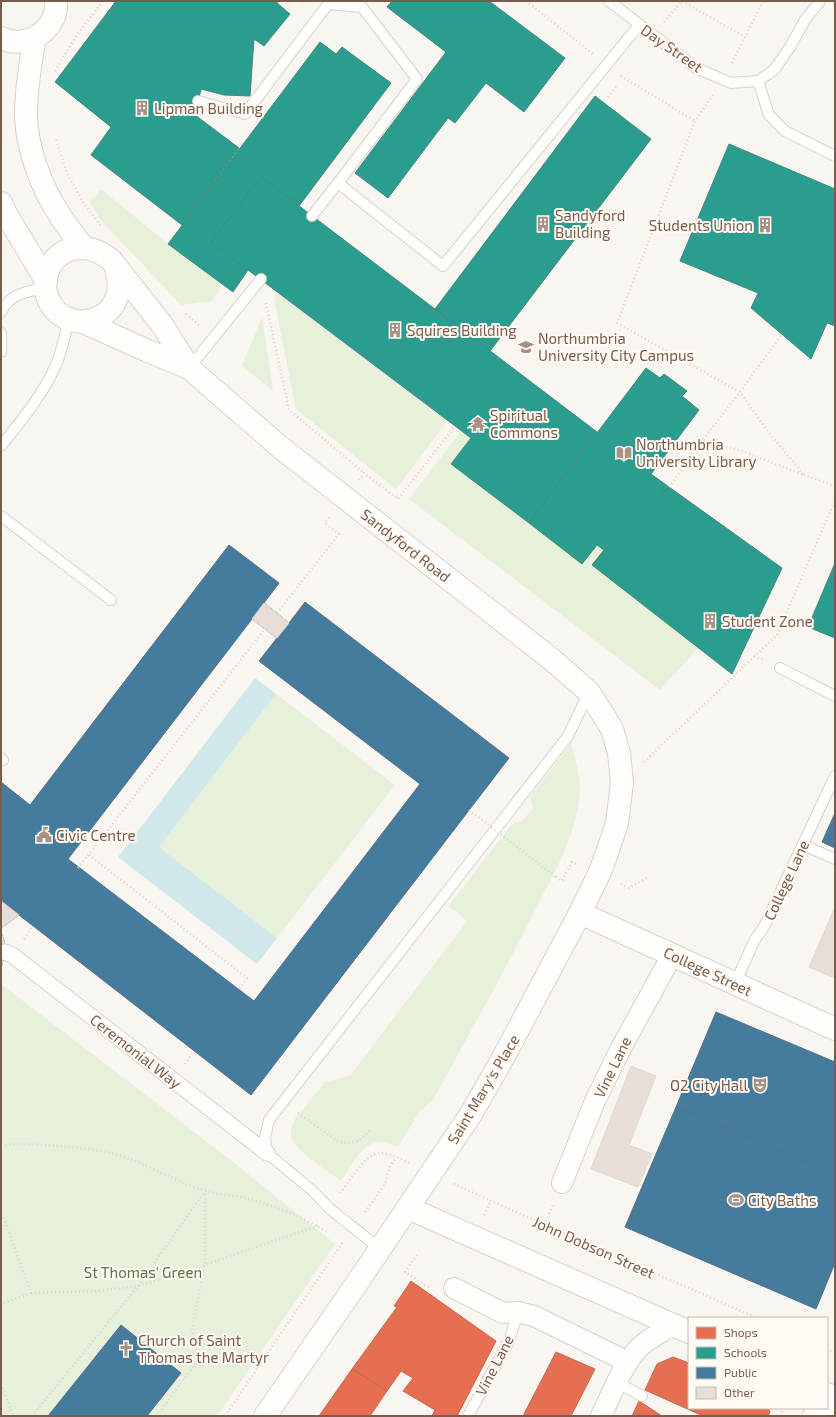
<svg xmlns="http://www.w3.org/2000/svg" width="836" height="1417" font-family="'Exo 2',sans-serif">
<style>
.green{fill:#e7f0db}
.water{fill:#d0e8ea}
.shops{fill:#e76f51;stroke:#c66950}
.schools{fill:#2a9d8f;stroke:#428a7b}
.public{fill:#457b9d;stroke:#557285;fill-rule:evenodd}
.building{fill:#e6ded7;stroke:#e2d8d2}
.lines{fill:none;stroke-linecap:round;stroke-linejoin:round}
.service-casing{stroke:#d7d1cb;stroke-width:12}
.pedestrian-casing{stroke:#d7d1cb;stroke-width:17}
.minor-casing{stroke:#d7d1cb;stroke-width:22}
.secondary-casing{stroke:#d9d2cb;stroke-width:24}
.path{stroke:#dcd5d0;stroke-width:2.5;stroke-dasharray:1 3;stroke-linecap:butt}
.service{stroke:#fefefd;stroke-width:10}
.pedestrian{stroke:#fefefd;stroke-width:15}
.minor{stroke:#fefefd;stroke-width:20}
.secondary{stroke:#fefefd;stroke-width:22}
.path-bridge{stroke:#dcd5d0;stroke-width:2.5;stroke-dasharray:1 3;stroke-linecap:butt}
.labels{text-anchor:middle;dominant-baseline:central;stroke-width:4;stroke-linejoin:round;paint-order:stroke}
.street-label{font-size:15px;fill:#7a5c4d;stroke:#fffaf3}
.poi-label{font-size:15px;fill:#7a5c4d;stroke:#fffaf3;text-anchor:start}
.park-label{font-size:15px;fill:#537a41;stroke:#fffaf3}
</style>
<rect width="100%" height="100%" fill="#f9f5f0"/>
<g class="green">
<path d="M101,189l67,55 52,38 -1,9 -7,10 -31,4 -81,-86 -10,-17z"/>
<path d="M278,292l169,129 -51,68 -100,-80 -22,-111z"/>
<path d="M262,317l11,74 -31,-25z"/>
<path d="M461,431l10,7 -20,27 131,98 15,-18 7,5 -12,15 108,81 -40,44 -251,-191z"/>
<path d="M276,694l119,91 -118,153 -118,-91z"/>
<path d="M571,743c5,19 11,38 8,57 -5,39 -26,76 -44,110 -32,65 -68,127 -102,190l-14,12 -21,35c-6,-2 -12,-5 -18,-5 -19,1 -30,26 -39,39 -12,-9 -46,-30 -50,-44 -1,-6 1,-12 4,-18l30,-37 25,-6 117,-155 -18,-15 62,-81 12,-5 10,-12 -3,-11z"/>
<path d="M1,984l227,174 107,86 -118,172h-216z"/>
</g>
<path class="water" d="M255,678l21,16 -117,153 118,91 -20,26 -139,-107z"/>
<g class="shops">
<path d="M411,1281l85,60 -39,75h-25l3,-6 -32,-19 10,-13 -12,-7 -14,20 -35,-22 45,-62 -3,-1z"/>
<path d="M556,1352l39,17 -24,47h-48z"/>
<path d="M673,1357l16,6v45h79l2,4 -2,4h-65l-58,-26 12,-26z"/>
<path d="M352,1369l35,22 -17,25h-51z"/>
<path d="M639,1401l23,15h-30z"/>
</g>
<g class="schools">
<path d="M116,1h162l-1,2 13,11 -26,32 -10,-7 -4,57 -26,-1 -23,-6 -6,26 44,33 -57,77 -91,-70 20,-28 -56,-45z"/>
<path d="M392,1h97l76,57 -41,54 -38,-29 -31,40 -7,-5 -60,80 -33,-25 91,-121 -59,-45z"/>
<path d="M320,42l16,12 6,-7 49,36 -92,123 -38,-29 -50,65 37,28 -15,22 -65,-48z"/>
<path d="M595,96l56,43 -161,212 -55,-42z"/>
<path d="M729,144l106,45v137l-8,-3 -16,36 -60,-51 7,-15 -78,-32z"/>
<path d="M261,177l336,255 -68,91 -78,-59 20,-26 -260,-196z"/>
<path d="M646,368l14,10 4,-4 23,17 -5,5 17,14 -48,64 18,13 -77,78 12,-15 -7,-5 -15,19 -53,-41z"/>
<path d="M669,487l113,81 -50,106 -140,-109z"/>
<path d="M835,563v75l-27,-11z"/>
</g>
<g class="public">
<path d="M229,545l50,38 -15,20 25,20 16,-21 204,156 -258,337 -232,-180 -18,13v-146l29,23zM252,619l25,19 -18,23 161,123 -166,217 -186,-142z"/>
<path d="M835,813v35l-13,-6z"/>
<path d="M1,933l3,7 1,12 -4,16z"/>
<path d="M716,1012l119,50v112l-159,-67z"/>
<path d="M676,1107l159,67v89l-19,46 -191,-82z"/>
<path d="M121,1325l60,48 -34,43h-99z"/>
</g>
<g class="building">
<path d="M264,603l25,20 -12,15 -25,-19z"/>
<path d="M1,901l18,14 -18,13z"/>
<path d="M835,907v71l-26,-11z"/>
<path d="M1,933l3,7 1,12 -4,16z"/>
<path d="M631,1066l25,10 -27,69 23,9 -14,33 -47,-18z"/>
</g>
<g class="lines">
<defs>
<g id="service">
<path d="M609,1l87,67 35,15 27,-2 16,-11 16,-23 15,-27 15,-19"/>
<path d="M758,81l11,34 16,16 50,25"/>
<path d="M198,101l47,13 83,-110 34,3 55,72 -79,104 105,83 196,-241"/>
<path d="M312,216l26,-33"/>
<path d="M1,312c9,-18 26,-21 44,-24"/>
<path d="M1,333v19"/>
<path d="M189,368l72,-89"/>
<path d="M1,446c20,-25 41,-50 54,-79 7,-15 10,-32 14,-48"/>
<path d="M1,516l110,84"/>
<path d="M780,668l55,28"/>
<path d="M1,758l2,2"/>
<path d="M803,845l32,14"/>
<path d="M735,984l19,-43 10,-14 71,-151"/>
<path d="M380,1249l-51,-41 -15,-16 -47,-39 -2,-16 4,-17 299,-384 21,-44"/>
<path d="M618,1383l24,13"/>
<path d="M468,1416l41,-75 9,-29"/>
</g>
<path id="pedestrian" d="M5,952l7,3 255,198"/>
<g id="minor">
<path d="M562,1183l33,-82 25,-51 52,-95"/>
<path d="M454,1288l49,25 15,-1 16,4 94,46"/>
<path d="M601,1416c10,-20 21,-50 36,-66 9,-11 25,-18 36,-25"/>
<path d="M813,1416l8,-5 14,-4"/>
</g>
<g id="secondary">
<path d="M1,38c25,13 58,-9 55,-37"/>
<path d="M35,38c-5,26 -9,52 -9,79 1,30 15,70 32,95 7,13 17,24 25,35"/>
<path d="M1,203l5,11 40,66"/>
<path d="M116,269c18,55 -58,73 -70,23 -2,-10 0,-20 6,-29 15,-21 41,-18 59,-3l52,66 26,42 91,79 270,211 39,34 23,37 7,24 3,30 -5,40 -11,33 -7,18 -19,39 -77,145 -32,56 -116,172 -90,130"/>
<path d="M83,322l65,29 41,17"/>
<path d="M580,913l255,116"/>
<path d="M408,1208l281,124"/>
<path d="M827,1394l8,4"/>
</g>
</defs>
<use href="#service" class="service-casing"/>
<use href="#pedestrian" class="pedestrian-casing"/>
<use href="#minor" class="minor-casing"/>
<use href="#secondary" class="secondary-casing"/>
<g class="path">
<path d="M526,1l67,53"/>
<path d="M664,22l18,-21 63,36"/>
<path d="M732,63l31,-62"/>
<path d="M55,71l21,-35 27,-35"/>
<path d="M621,76l74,45"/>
<path d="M713,95l-18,26 -78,202 123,69 29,41 35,42 -62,-24 -40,-10 38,-49 42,-58"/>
<path d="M608,97l9,-12"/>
<path d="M56,140l11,33 17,31 18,23"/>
<path d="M266,303l23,107 75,63"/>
<path d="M186,314l14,12"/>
<path d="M804,475l31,11"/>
<path d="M359,480l5,-7 34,26 57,-73"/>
<path d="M669,487l33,-46"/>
<path d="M277,613l62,-79 -14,-11 5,-7"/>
<path d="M754,656l9,4"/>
<path d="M644,762l133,-127 58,-135"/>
<path d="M89,855l158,123 -8,11"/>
<path d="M78,868l187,-239"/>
<path d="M556,877l6,4 10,-19 4,2"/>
<path d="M621,884l8,4 19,-11"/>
<path d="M24,939l7,-11"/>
<path d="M185,1064l9,-13"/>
<path d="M298,1113l41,29 11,1 10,-3 10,-10"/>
<path d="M1,1146c14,-3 28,-2 42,-1 30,2 61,4 90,15 24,10 48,24 73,31 12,4 26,4 39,7 28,7 59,19 83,35"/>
<path d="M454,1184l91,41 212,93"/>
<path d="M340,1193c9,-11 25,-39 39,-40 10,0 22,6 30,10"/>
<path d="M365,1212l20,-28 5,-18 6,-8"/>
<path d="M484,1215l7,-14"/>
<path d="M1,1217l2,-1 28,77 -30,11"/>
<path d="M545,1225l8,-21"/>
<path d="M417,1255l-12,17 26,17"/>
<path d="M31,1293l66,-2 41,-5 67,-21 112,-39 2,-3"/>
<path d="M827,1349l8,4"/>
<path d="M1,1384l13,32"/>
<path d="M1,1413l11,-2"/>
<path d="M32,1416l106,-130 67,-95"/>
<path d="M157,1416l41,-56 -6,-31 13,-64v-73"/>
<path d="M225,1416l118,-174"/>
<path d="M781,1416l2,-8"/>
</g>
<use href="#service" class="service"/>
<use href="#pedestrian" class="pedestrian"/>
<use href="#minor" class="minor"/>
<use href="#secondary" class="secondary"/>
<path class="path-bridge" d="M469,810l87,67"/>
</g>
<defs>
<symbol id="building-bare" viewBox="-9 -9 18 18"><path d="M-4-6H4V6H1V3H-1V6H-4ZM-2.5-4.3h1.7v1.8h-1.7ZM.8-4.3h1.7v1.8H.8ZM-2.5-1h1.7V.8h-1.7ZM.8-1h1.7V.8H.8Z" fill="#a69286" stroke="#fffaf3" stroke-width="2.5" paint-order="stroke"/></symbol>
<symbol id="university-bare" viewBox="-9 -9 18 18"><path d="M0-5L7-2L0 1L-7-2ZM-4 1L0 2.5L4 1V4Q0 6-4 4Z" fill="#a69286" stroke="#fffaf3" stroke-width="2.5" paint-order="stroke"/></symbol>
<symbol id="temple-bare" viewBox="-9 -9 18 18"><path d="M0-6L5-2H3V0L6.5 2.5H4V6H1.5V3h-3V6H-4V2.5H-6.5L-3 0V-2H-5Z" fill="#a69286" stroke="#fffaf3" stroke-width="2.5" paint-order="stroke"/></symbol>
<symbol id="library-bare" viewBox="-9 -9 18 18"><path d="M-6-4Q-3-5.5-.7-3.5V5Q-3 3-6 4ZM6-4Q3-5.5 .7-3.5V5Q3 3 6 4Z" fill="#a69286" stroke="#fffaf3" stroke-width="2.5" paint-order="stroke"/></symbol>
<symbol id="civic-bare" viewBox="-9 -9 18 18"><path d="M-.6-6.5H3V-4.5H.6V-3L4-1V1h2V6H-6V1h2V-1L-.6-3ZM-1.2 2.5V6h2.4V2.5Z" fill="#a69286" stroke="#fffaf3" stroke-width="2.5" paint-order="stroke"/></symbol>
<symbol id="theatre-bare" viewBox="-9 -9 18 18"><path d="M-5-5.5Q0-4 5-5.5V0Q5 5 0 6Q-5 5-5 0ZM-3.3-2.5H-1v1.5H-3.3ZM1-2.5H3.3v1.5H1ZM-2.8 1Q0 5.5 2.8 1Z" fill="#a69286" stroke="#fffaf3" stroke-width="2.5" paint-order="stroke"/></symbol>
<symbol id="stadium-bare" viewBox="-9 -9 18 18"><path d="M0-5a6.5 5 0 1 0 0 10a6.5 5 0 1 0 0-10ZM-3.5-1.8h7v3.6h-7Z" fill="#a69286" stroke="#fffaf3" stroke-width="2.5" paint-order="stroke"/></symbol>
<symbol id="church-bare" viewBox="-9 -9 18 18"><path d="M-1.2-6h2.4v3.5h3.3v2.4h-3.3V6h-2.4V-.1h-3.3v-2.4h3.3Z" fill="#a69286" stroke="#fffaf3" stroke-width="2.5" paint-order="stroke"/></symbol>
</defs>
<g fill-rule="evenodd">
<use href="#building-bare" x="131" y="97" width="22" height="22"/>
<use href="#building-bare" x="532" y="213" width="22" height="22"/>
<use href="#building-bare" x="754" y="214" width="22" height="22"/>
<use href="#building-bare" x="384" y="319" width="22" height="22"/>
<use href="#university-bare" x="515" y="336" width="22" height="22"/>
<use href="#temple-bare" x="467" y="413" width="22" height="22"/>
<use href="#library-bare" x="613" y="442" width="22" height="22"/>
<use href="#building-bare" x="699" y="610" width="22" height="22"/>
<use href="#civic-bare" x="33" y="824" width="22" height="22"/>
<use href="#theatre-bare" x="749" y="1074" width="22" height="22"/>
<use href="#stadium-bare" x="725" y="1189" width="22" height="22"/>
<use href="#church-bare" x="115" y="1338" width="22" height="22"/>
</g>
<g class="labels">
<g class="street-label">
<text transform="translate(672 48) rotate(35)">Day Street</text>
<text transform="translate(406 545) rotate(38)">Sandyford Road</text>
<text transform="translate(786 880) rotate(-65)">College Lane</text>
<text transform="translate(708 971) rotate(25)">College Street</text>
<text transform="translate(136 1051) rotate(38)">Ceremonial Way</text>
<text transform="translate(612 1067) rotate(-64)">Vine Lane</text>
<text transform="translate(483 1089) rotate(-59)">Saint Mary's Place</text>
<text transform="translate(594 1247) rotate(24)">John Dobson Street</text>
<text transform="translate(494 1365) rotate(-63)">Vine Lane</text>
</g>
<g class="poi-label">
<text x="154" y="108">Lipman Building</text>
<text x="555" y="215">Sandyford<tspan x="555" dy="17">Building</tspan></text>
<text x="753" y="225" text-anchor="end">Students Union</text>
<text x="407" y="330">Squires Building</text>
<text x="538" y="338">Northumbria<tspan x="538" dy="17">University City Campus</tspan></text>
<text x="490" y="415">Spiritual<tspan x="490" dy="17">Commons</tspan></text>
<text x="636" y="444">Northumbria<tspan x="636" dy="17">University Library</tspan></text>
<text x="722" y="621">Student Zone</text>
<text x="56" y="835">Civic Centre</text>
<text x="748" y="1085" text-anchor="end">O2 City Hall</text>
<text x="748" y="1200">City Baths</text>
<text x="138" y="1340">Church of Saint<tspan x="138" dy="17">Thomas the Martyr</tspan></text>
</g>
<g class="park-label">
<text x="143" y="1272">St Thomas' Green</text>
</g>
</g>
<rect width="836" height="1417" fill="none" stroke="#7a5c4d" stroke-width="4"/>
<rect x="688" y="1317" width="140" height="92" fill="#fffaf3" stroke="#cabbb1"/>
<rect x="696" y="1327" width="20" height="12" fill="#e76f51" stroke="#cabbb1"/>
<text x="724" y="1337" font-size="12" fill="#7a5c4d">Shops</text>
<rect x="696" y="1347" width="20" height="12" fill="#2a9d8f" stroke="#cabbb1"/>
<text x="724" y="1357" font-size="12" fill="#7a5c4d">Schools</text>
<rect x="696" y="1367" width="20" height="12" fill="#457b9d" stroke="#cabbb1"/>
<text x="724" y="1377" font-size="12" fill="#7a5c4d">Public</text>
<rect x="696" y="1387" width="20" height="12" fill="#e6ded7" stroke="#cabbb1"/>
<text x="724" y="1397" font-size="12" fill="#7a5c4d">Other</text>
</svg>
